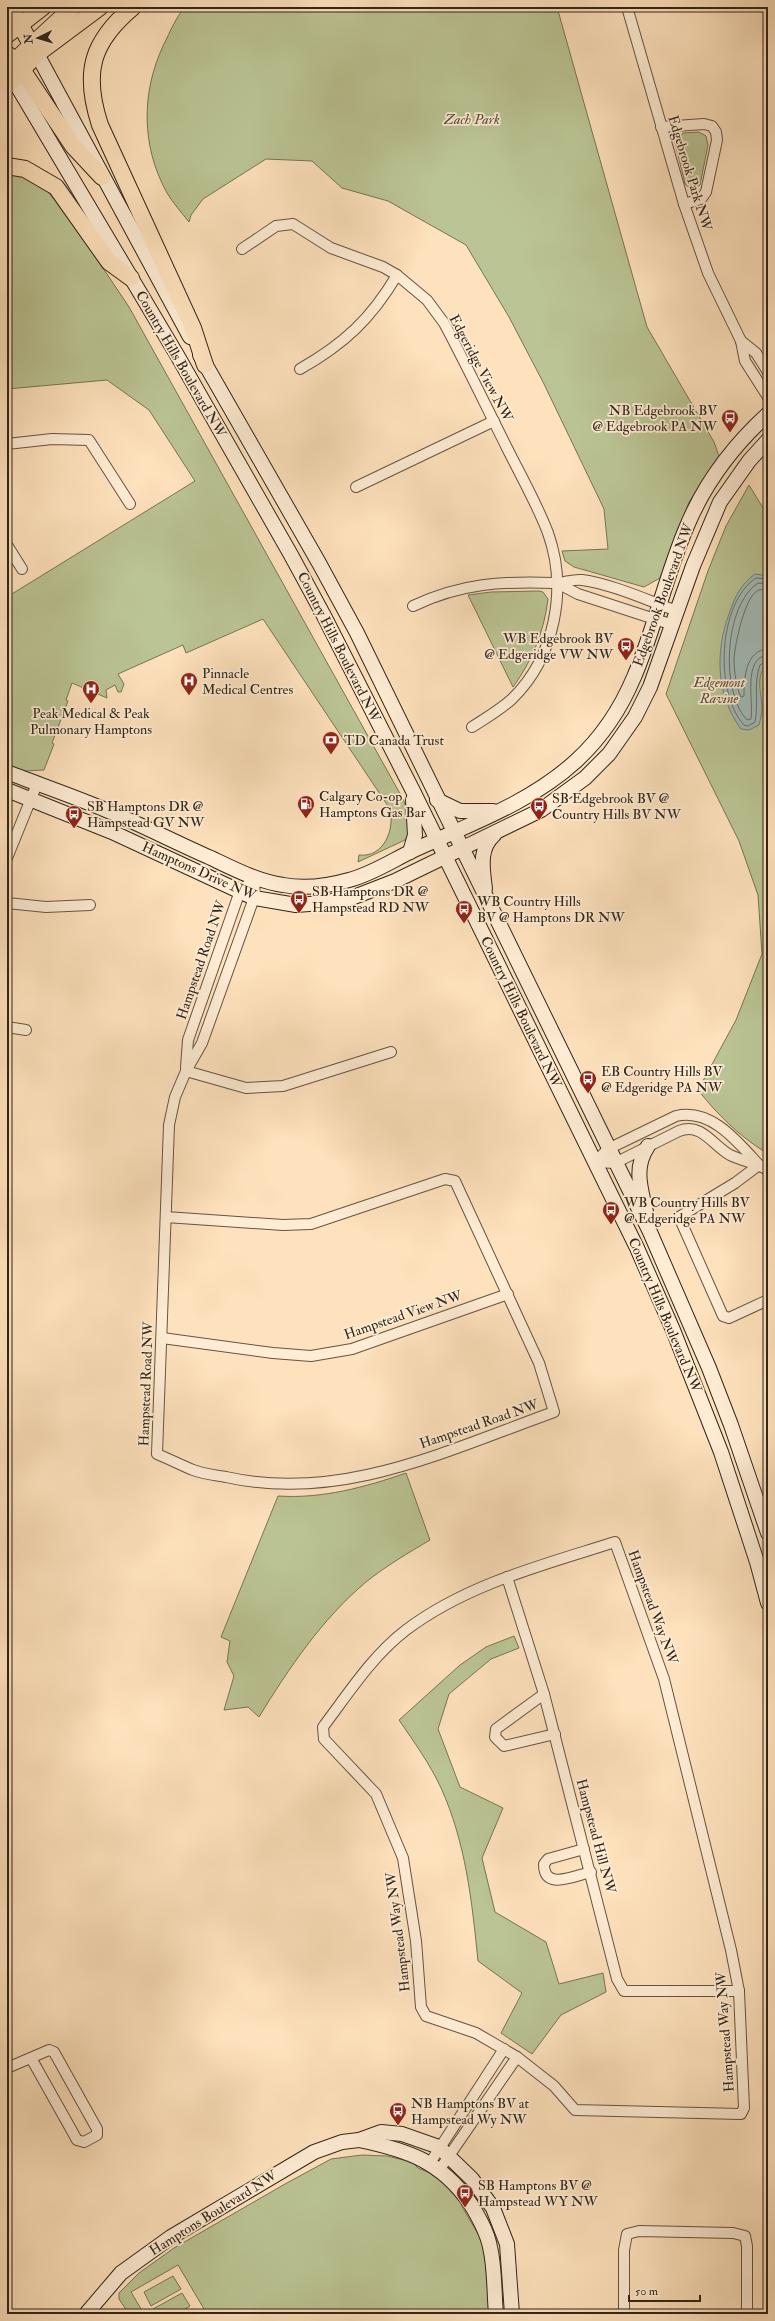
<svg xmlns="http://www.w3.org/2000/svg" width="775" height="2321" font-family="'IM FELL Double Pica',serif">
<style>
.green{fill:#bbc494;stroke:#767456}
.water{fill:#a2bcb9;stroke:#758079}
.lines{fill:none;stroke-linecap:round;stroke-linejoin:round}
.shore{stroke:#6a7069;stroke-width:1}
.street-casing{stroke:#645442;stroke-width:12}
.secondary-casing{stroke:#312519;stroke-width:16}
.primary-casing{stroke:#312519;stroke-width:18}
.street{stroke:#feecd4;stroke-width:10}
.secondary{stroke:#feecd4;stroke-width:14}
.primary{stroke:#fee2bd;stroke-width:16}
.labels{text-anchor:middle;dominant-baseline:central;stroke-width:3.5;stroke-linejoin:round;paint-order:stroke}
.park-label{font-size:14px;font-style:italic;fill:#544d38;stroke:#feecd4}
.street-label{font-size:14px;fill:#312519;stroke:#feecd4}
.poi-label{font-size:14px;fill:#312519;stroke:#feecd4;text-anchor:start}
</style>
<rect width="100%" height="100%" fill="#fee2bd"/>
<filter id="stains"><feTurbulence type="fractalNoise" baseFrequency=".005" numOctaves="4"/><feColorMatrix values="0 0 0 0 .2 0 0 0 0 .09 0 0 0 0 .02 0 0 0 .5 -.17"/></filter>
<radialGradient id="worn" r=".72"><stop offset=".6" stop-color="#630" stop-opacity="0"/><stop offset="1" stop-color="#630" stop-opacity=".3"/></radialGradient>
<g class="green">
<path d="M185,7h372l90,320 67,115 5,14 -30,46 -29,76 -16,9 -70,-20 -9,-6 -3,-10 46,-2 -4,-40 -60,-125 -35,-67 -43,-72 -78,-44 -46,-13 -30,-27 -46,-2 -63,40 -12,16 -2,7c-7,-9 -16,-19 -22,-29 -26,-47 -26,-101 -3,-149 6,-12 12,-27 21,-37z"/>
<path d="M699,132l7,4 2,9 -8,40 -9,4 -6,-5 -10,-41 8,-10z"/>
<path d="M7,171l20,7 18,11 17,18 67,100 274,492 4,10 3,22 -5,9 -47,22 1,-7c25,3 36,-26 31,-46l-127,-190 -77,34 -3,-8 -65,29 6,10 -3,8h-3l-3,-7 -9,5 1,8 -35,-15 -6,17 2,1 -16,42 2,1 -10,26 -20,1 -17,-5v-169l188,-116 -46,-71 -42,-30 -100,9z"/>
<path d="M749,485l19,31v633l-3,3c-27,-17 -47,-37 -67,-62l38,-70 26,-66 -4,-59 -19,-54 -73,-147 42,-123 18,-45z"/>
<path d="M539,591l4,1 5,7c-4,33 -16,62 -35,88l-45,-92 23,-3z"/>
<path d="M406,1473l24,67c-22,13 -44,26 -64,42 -44,37 -77,86 -107,135l-11,-10 -24,3 10,-34 -7,-14 3,-21 -9,-4 57,-141c44,3 88,-9 128,-23z"/>
<path d="M514,1636l5,12 -28,11 -42,35 -11,35 22,58 43,21 -21,50 13,54 51,30 13,42 44,-11 3,19 -45,23 -29,39 -31,-21 21,-40 -44,-32c-6,-59 -12,-118 -37,-173 -11,-24 -27,-46 -42,-68l61,-55 26,-18z"/>
<path d="M362,2155l25,1 25,6 6,6 21,9 23,27 -1,1 17,29 2,-1 5,23 5,58h-283l-29,-49 -47,27 13,22h-15l-10,-15v-6l20,-20 35,-25 111,-64 46,-25z"/>
<path d="M173,2276l8,13 -30,17 -7,-14z"/>
<path d="M182,2293l8,13 -13,8h-21l-3,-5z"/>
</g>
<path class="water" d="M755,574l13,2v87c-14,12 -6,31 -6,46 0,5 -2,11 -3,16l-10,5 -8,-1c-25,-34 -26,-77 -12,-115 6,-17 11,-29 26,-40z"/>
<g class="lines">
<g class="shore">
<path d="M768,579l-12,-1c-38,25 -42,114 -12,147l4,1 7,-4c4,-20 -2,-38 5,-57l8,-5"/>
<path d="M768,584l-10,-1c-34,22 -38,109 -11,137l4,-1c3,-16 -9,-62 17,-64"/>
<path d="M768,590c-3,0 -7,-1 -9,0 -14,4 -24,55 -25,68 0,12 2,29 7,39l3,-1c0,-17 1,-46 24,-47"/>
</g>
<defs>
<g id="street">
<path d="M627,7l57,197 24,69 33,68 4,20 23,36"/>
<path d="M661,127l43,-3 8,2 4,6 1,8 -11,52 -5,7 -17,5"/>
<path d="M242,249l34,-23 17,-2 38,24 52,19 14,8 30,25 17,23c22,41 42,83 63,125 14,28 30,56 41,85 20,56 7,124 -36,166 -12,11 -26,19 -40,28"/>
<path d="M741,341l15,12 12,19"/>
<path d="M300,369c44,-25 71,-50 97,-94"/>
<path d="M7,444l45,-5 37,1 41,64"/>
<path d="M356,487l138,-66"/>
<path d="M7,545l15,24"/>
<path d="M557,583l21,11 95,31"/>
<path d="M413,606c48,-23 90,-25 142,-23 9,0 18,-4 27,-3 30,4 67,21 95,31"/>
<path d="M7,858l30,-74"/>
<path d="M7,903l39,4 44,-2"/>
<path d="M7,1027l19,3"/>
<path d="M186,1067l2,-27 52,-149 15,-12"/>
<path d="M186,1071l60,17 37,-2 108,-34"/>
<path d="M595,1162l13,-13 68,-33c35,-8 61,25 83,49"/>
<path d="M595,1162l20,1 64,-32c23,-9 34,15 51,24 13,6 26,8 38,15"/>
<path d="M759,1165l-24,18 -56,34 44,99 6,2 39,-18"/>
<path d="M166,1217l117,8 28,-1 134,-45 10,2 84,182 15,49c-106,38 -213,91 -328,65 -11,-2 -23,-3 -33,-7 -12,-5 -24,-11 -36,-16l12,-329 6,-28 11,-26 16,-28 52,-145 1,-19"/>
<path d="M162,1338l111,15 38,3 41,-7 156,-55"/>
<path d="M615,1542l49,137 67,271 8,41 5,117 -3,6 -166,-4 -21,-24 -37,-29 -41,-24 -50,-17 -5,-9 -5,-66 -13,-83 -27,-64 -52,-55 -1,-12c25,-33 49,-71 83,-97 61,-46 137,-65 209,-88z"/>
<path d="M507,1577l37,117 73,285 7,12h115"/>
<path d="M544,1694l-48,35 -1,8 9,9 51,-12"/>
<path d="M584,1849l-36,10 -4,5c0,27 30,12 47,8"/>
<path d="M7,2068l42,-18 5,2 43,77v6l-13,7 -7,-2 -46,-82"/>
<path d="M430,2163l74,-114"/>
<path d="M440,2169l77,-112"/>
<path d="M624,2314v-64l3,-16 12,-3 94,2 12,3 2,10v68"/>
</g>
<g id="secondary">
<path d="M37,54l153,283"/>
<path d="M13,79l164,276 114,200 32,59 90,177 224,457 36,82 48,122 36,110 11,41"/>
<path d="M200,355l119,208 38,70 293,599 59,136 22,57 37,108"/>
<path d="M7,772c38,15 78,28 115,45 30,13 59,28 89,41 23,11 46,23 72,27 22,4 45,1 66,-5 23,-6 44,-20 65,-30 56,-26 116,-47 162,-89 25,-23 45,-53 58,-84 21,-49 32,-102 53,-151 18,-43 47,-81 81,-112"/>
<path d="M7,790l105,42 142,66 42,7 26,-2 32,-6 41,-16 146,-71 44,-32 24,-24 26,-37 15,-30 43,-121 27,-64 29,-41 19,-21"/>
<path d="M437,800l23,11h33"/>
<path d="M410,852l5,-17 -2,-35"/>
<path d="M485,889c-2,-19 -7,-40 9,-54"/>
<path d="M646,1212c-5,-23 -13,-44 2,-66"/>
<path d="M359,2140c48,10 82,21 111,63 8,13 17,28 20,44 5,21 4,45 6,67"/>
<path d="M86,2314l35,-41 50,-36 143,-85 28,-10 17,-2 22,-8 21,2 37,13 33,32 21,29 14,36 5,70"/>
</g>
<g id="primary">
<path d="M10,7l26,46"/>
<path d="M133,7c-42,35 -50,66 -33,118l93,203 12,37"/>
<path d="M7,35l36,-28"/>
<path d="M7,54l10,8 56,84 29,31"/>
<path d="M14,71l7,-16 52,-48"/>
<path d="M7,86l30,-32 63,-47"/>
<path d="M7,166l18,3 31,18 53,75 22,16"/>
</g>
</defs>
<use href="#street" class="street-casing"/>
<use href="#secondary" class="secondary-casing"/>
<use href="#primary" class="primary-casing"/>
<use href="#street" class="street"/>
<use href="#secondary" class="secondary"/>
<use href="#primary" class="primary"/>
</g>
<defs>
<symbol id="bus-pin" viewBox="-11 -11 22 30"><path d="M0 17L-7.5 6A9.5 9.5 0 1 1 7.5 6Z" fill="#8f2418" stroke="#feecd4"/><path d="M-5-6H5V4H4V6H2V4H-2V6H-4V4H-5ZM-3.5-4V0h7V-4ZM-3.5 1.2v1.5H-2V1.2ZM2 1.2v1.5H3.5V1.2Z" fill="#fff"/></symbol>
<symbol id="hospital-pin" viewBox="-11 -11 22 30"><path d="M0 17L-7.5 6A9.5 9.5 0 1 1 7.5 6Z" fill="#8f2418" stroke="#feecd4"/><path d="M-5-5h3v3.5h4V-5h3V5h-3V1.5h-4V5h-3Z" fill="#fff"/></symbol>
<symbol id="bank-pin" viewBox="-11 -11 22 30"><path d="M0 17L-7.5 6A9.5 9.5 0 1 1 7.5 6Z" fill="#8f2418" stroke="#feecd4"/><path d="M-6-4H6V4H-6ZM0-2.3a2.3 2.3 0 1 0 0 4.6a2.3 2.3 0 1 0 0-4.6Z" fill="#fff"/></symbol>
<symbol id="fuel-pin" viewBox="-11 -11 22 30"><path d="M0 17L-7.5 6A9.5 9.5 0 1 1 7.5 6Z" fill="#8f2418" stroke="#feecd4"/><path d="M-5.5-6h7V0h2V4h1.3V-2.5L3-4.5l.8-.8L6-3V5H2.5V1h-1V6h-7ZM-4.2-4.7v3.2H.2V-4.7Z" fill="#fff"/></symbol>
</defs>
<g fill-rule="evenodd">
<use href="#bus-pin" x="720" y="408" width="20" height="27"/>
<use href="#bus-pin" x="616" y="636" width="20" height="27"/>
<use href="#hospital-pin" x="179" y="671" width="20" height="27"/>
<use href="#hospital-pin" x="81" y="679" width="20" height="27"/>
<use href="#bank-pin" x="321" y="730" width="20" height="27"/>
<use href="#fuel-pin" x="296" y="794" width="20" height="27"/>
<use href="#bus-pin" x="529" y="796" width="20" height="27"/>
<use href="#bus-pin" x="64" y="804" width="20" height="27"/>
<use href="#bus-pin" x="289" y="889" width="20" height="27"/>
<use href="#bus-pin" x="454" y="899" width="20" height="27"/>
<use href="#bus-pin" x="578" y="1069" width="20" height="27"/>
<use href="#bus-pin" x="601" y="1200" width="20" height="27"/>
<use href="#bus-pin" x="388" y="2101" width="20" height="27"/>
<use href="#bus-pin" x="455" y="2183" width="20" height="27"/>
</g>
<g class="labels">
<g class="park-label">
<text x="472" y="119">Zach Park</text>
<text x="719" y="682">Edgemont<tspan x="719" dy="16">Ravine</tspan></text>
</g>
<g class="street-label">
<text transform="translate(690 173) rotate(73)">Edgebrook Park NW</text>
<text transform="translate(181 364) rotate(60)">Country Hills Boulevard NW</text>
<text transform="translate(481 368) rotate(62)">Edgeridge View NW</text>
<text transform="translate(663 595) rotate(-70)">Edgebrook Boulevard NW</text>
<text transform="translate(339 647) rotate(63)">Country Hills Boulevard NW</text>
<text transform="translate(199 871) rotate(24)">Hamptons Drive NW</text>
<text transform="translate(201 960) rotate(-71)">Hampstead Road NW</text>
<text transform="translate(521 1012) rotate(64)">Country Hills Boulevard NW</text>
<text transform="translate(403 1315) rotate(-19)">Hampstead View NW</text>
<text transform="translate(665 1315) rotate(67)">Country Hills Boulevard NW</text>
<text transform="translate(146 1384) rotate(-88)">Hampstead Road NW</text>
<text transform="translate(479 1424) rotate(-19)">Hampstead Road NW</text>
<text transform="translate(653 1607) rotate(70)">Hampstead Way NW</text>
<text transform="translate(596 1836) rotate(75)">Hampstead Hill NW</text>
<text transform="translate(398 1932) rotate(-97)">Hampstead Way NW</text>
<text transform="translate(725 2032) rotate(-94)">Hampstead Way NW</text>
<text transform="translate(213 2213) rotate(-32)">Hamptons Boulevard NW</text>
</g>
<g class="poi-label">
<text x="717" y="410" text-anchor="end">NB Edgebrook BV<tspan x="717" dy="16">@ Edgebrook PA NW</tspan></text>
<text x="613" y="638" text-anchor="end">WB Edgebrook BV<tspan x="613" dy="16">@ Edgeridge VW NW</tspan></text>
<text x="202" y="673">Pinnacle<tspan x="202" dy="16">Medical Centres</tspan></text>
<text x="91" y="713" text-anchor="middle">Peak Medical &amp; Peak<tspan x="91" dy="16">Pulmonary Hamptons</tspan></text>
<text x="344" y="740">TD Canada Trust</text>
<text x="319" y="796">Calgary Co-op<tspan x="319" dy="16">Hamptons Gas Bar</tspan></text>
<text x="552" y="798">SB Edgebrook BV @<tspan x="552" dy="16">Country Hills BV NW</tspan></text>
<text x="87" y="806">SB Hamptons DR @<tspan x="87" dy="16">Hampstead GV NW</tspan></text>
<text x="312" y="891">SB Hamptons DR @<tspan x="312" dy="16">Hampstead RD NW</tspan></text>
<text x="477" y="901">WB Country Hills<tspan x="477" dy="16">BV @ Hamptons DR NW</tspan></text>
<text x="601" y="1071">EB Country Hills BV<tspan x="601" dy="16">@ Edgeridge PA NW</tspan></text>
<text x="624" y="1202">WB Country Hills BV<tspan x="624" dy="16">@ Edgeridge PA NW</tspan></text>
<text x="411" y="2103">NB Hamptons BV at<tspan x="411" dy="16">Hampstead Wy NW</tspan></text>
<text x="478" y="2185">SB Hamptons BV @<tspan x="478" dy="16">Hampstead WY NW</tspan></text>
</g>
</g>
<rect width="775" height="2321" fill="none" stroke="#fee2bd" stroke-width="24"/>
<rect x="8" y="8" width="759" height="2305" fill="none" stroke="#312519" stroke-width="2"/>
<rect x="12" y="12" width="751" height="2297" fill="none" stroke="#312519"/>
<g transform="translate(38 38) rotate(265)" stroke="#feecd4" stroke-width="3" paint-order="stroke">
<path d="M0-3L7 15L0 10L-7 15Z" fill="#312519"/>
<text y="-6" font-size="11" font-weight="bold" text-anchor="middle" fill="#312519">N</text>
</g>
<path d="M629 2295v6h71v-6" fill="none" stroke="#312519" stroke-width="2"/>
<text x="635" y="2295" font-size="12" fill="#312519" stroke="#feecd4" stroke-width="3" paint-order="stroke">50 m</text>
<rect width="100%" height="100%" filter="url(#stains)"/>
<rect width="100%" height="100%" fill="url(#worn)"/>
</svg>
